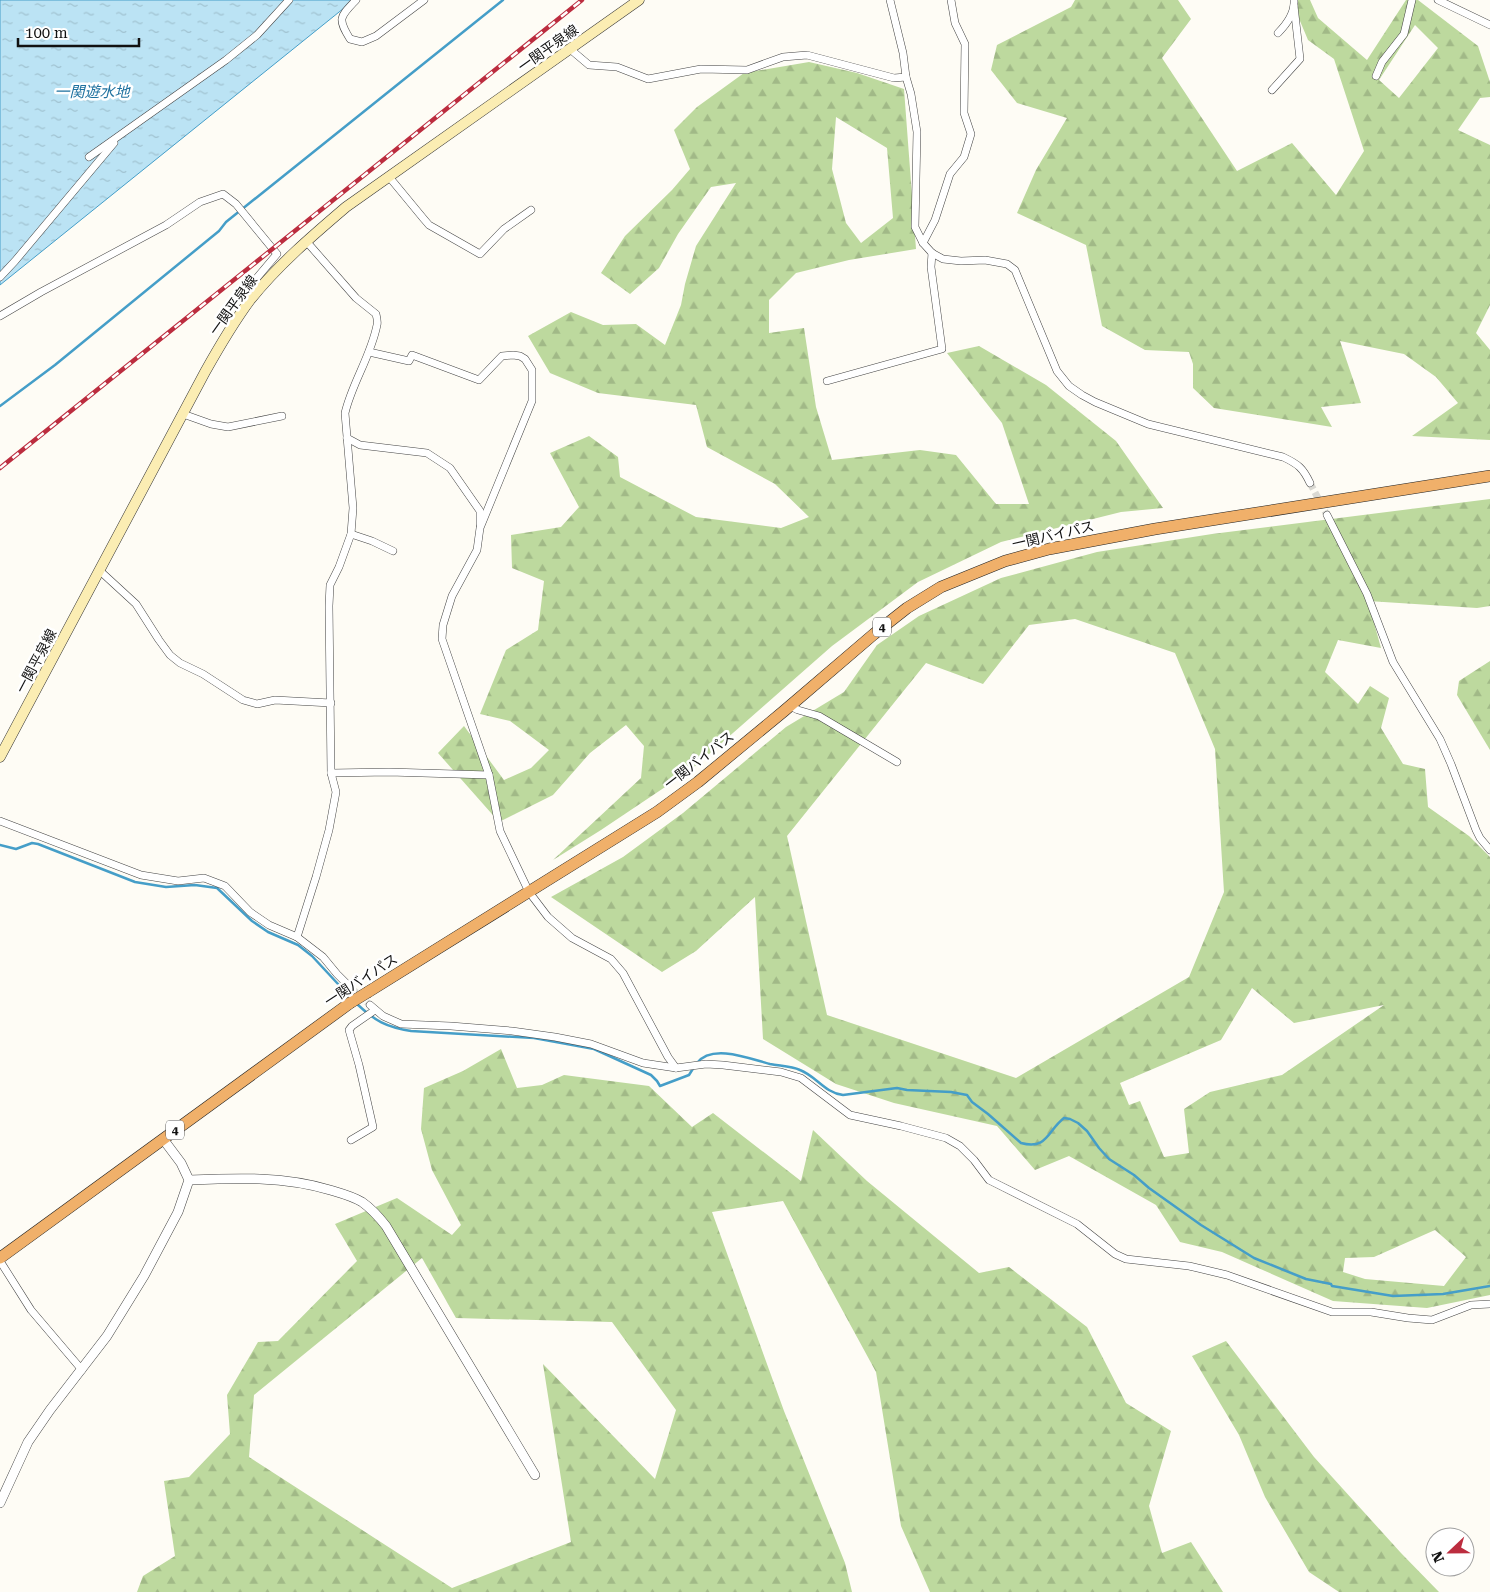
<svg xmlns="http://www.w3.org/2000/svg" width="1490" height="1592" font-family="'Roboto Serif','Noto Sans JP',serif">
<style>
.forest{fill:url(#forest-firs);fill-rule:evenodd}
.water{fill:url(#water-ripples);stroke:#459ec8}
.lines{fill:none;stroke-linecap:round;stroke-linejoin:round}
.stream{stroke:#459ec8;stroke-width:2.5}
.minor-tunnel{stroke:#dad9d3;stroke-width:7;stroke-dasharray:7 3.5;stroke-linecap:butt}
.minor-casing{stroke:#444;stroke-width:8}
.tertiary-casing{stroke:#444;stroke-width:10}
.secondary-casing{stroke:#333;stroke-width:11}
.trunk-casing{stroke:#222;stroke-width:12}
.minor{stroke:#fff;stroke-width:7}
.tertiary{stroke:#fff;stroke-width:9}
.secondary{stroke:#fbedb3;stroke-width:10}
.trunk{stroke:#f0b06a;stroke-width:11}
.rail-casing{stroke:#bc2d3f;stroke-width:4.5}
.rail{stroke:#fff;stroke-width:2.5;stroke-dasharray:8;stroke-linecap:butt}
.trunk-bridge-casing{stroke:#222;stroke-width:12;stroke-linecap:butt}
.trunk-bridge{stroke:#f0b06a;stroke-width:11}
.labels{text-anchor:middle;dominant-baseline:central;stroke-width:5;stroke-linejoin:round;paint-order:stroke}
.shield{fill:#fff;stroke:#585858;stroke-width:1}
.shield-label{font-size:12px;font-weight:bold;fill:#111}
.street-label{font-size:14px;fill:#111;stroke:#fff}
.water-label{font-size:15px;font-style:italic;fill:#1e719f;stroke:#fff}
</style>
<defs>
<pattern id="forest-firs" width="22" height="20" patternUnits="userSpaceOnUse" patternTransform="scale(1.25)"><rect width="22" height="20" fill="#bdd99e"/><path d="M5 1l3.5 6h-7zM16 11l3.5 6h-7z" fill="#a1b987"/></pattern>
<pattern id="water-ripples" width="26" height="14" patternUnits="userSpaceOnUse" patternTransform="scale(1.25)"><rect width="26" height="14" fill="#bbe3f4"/><path d="M2 4q2-2 4 0t4 0M15 11q2-2 4 0t4 0" fill="none" stroke="#a0c2d0"/></pattern>
</defs>
<rect width="100%" height="100%" fill="#fefcf5"/>
<g class="forest">
<path d="M1075,0h103l13,19 -29,39 75,113 55,-28 44,52 28,-44 -30,-92 -26,-19 -16,-38 2,-2h16l8,18 49,42 39,-60h12l60,46 12,36v15l-10,1 -22,32 32,15v160l-14,28 14,17v90l-78,-4 46,-33 -22,-26 -32,-23 -64,-13 21,62 -40,4 11,20 -118,-19 -21,-20v-24l-4,-12 -44,-2 -43,-24 -16,-81 -69,-32 19,-43 31,-52 -50,-15 -26,-33 6,-25 74,-38zM1415,25l23,23 -39,50 -20,-18z"/>
<path d="M809,62l48,11 47,16 12,160 -67,11 -53,13 -27,27v33l35,-5 12,79 16,53 88,-10 36,5 40,49h33l-27,-81 -55,-70 32,-7 67,39 70,56 47,67 -42,4 -120,30 -83,40 -86,64 -140,123 -91,61 -48,30 88,-82 3,-32 -18,-21 -36,28 -37,42 -54,27 -61,-69 26,-27 40,54 27,-12 18,-18 -39,-29 -30,-7 26,-64 32,-20 6,-49 -32,-13 -1,-33 50,-8 18,-20 -29,-54 39,-17 29,21 2,20 76,40 85,11 28,-11 -34,-33 -68,-37 -11,-42 -98,-12 -48,-20 -22,-37 43,-24 32,13 33,-1 29,21 16,-40 4,-21 11,-38 40,-63 -25,4 -33,47 -19,34 -29,26 -29,-21 24,-37 47,-46 18,-21 -16,-39 23,-23 47,-34zM836,117l51,31 6,70 -32,25 -15,-20 -14,-54z"/>
<path d="M1490,499v107l-13,2 -109,-7 13,47 -43,-8 -13,32 33,32 12,-18 19,12 -8,30 22,36 22,5 3,38 41,29 21,21v438l-63,13 -94,-7 -111,-49 -42,-10 -24,-37 -87,-49 -34,14 -38,-44 -103,-23 -58,-19 -73,-45 -8,-142 -59,54 -34,21 -111,-75 72,-40 60,-44 103,-86 58,-35 33,-47 42,-29 82,-38 96,-26 115,-18zM1075,619l100,34 40,96 9,143 -35,85 -173,101 -189,-63 -40,-179 139,-173 57,21 46,-59zM1252,988l42,35 90,-18 -102,70 -72,17 -26,17 5,44 -25,4 -24,-56 -11,4 -9,-22 101,-43zM1435,1230l31,27 -22,29 -79,-7 -22,-7 2,-14 29,-1z"/>
<path d="M1490,661v89l-33,-55 2,-14z"/>
<path d="M501,1049l16,39 25,-3 22,-10 85,11 43,41 21,-14 88,68 12,-51 54,51 112,92 30,-6 78,60 39,76 45,28 -22,75 13,47 29,-11 32,50h-293l-29,-66 -25,-154 -93,-171 -71,11 72,199 61,152 7,29h-715l6,-16 32,-20 -11,-75 25,-4 41,-43 -3,-39 31,-53 20,-1 79,-80 -22,-37 62,-26 55,37 9,-10 -29,-55 -11,-41 3,-41 39,-17zM422,1258l34,60 156,4 64,88 -21,69 -112,-115 28,178 -119,46 -203,-131 5,-62z"/>
<path d="M1226,1341l88,116 87,96 38,39h-100l-30,-20 -44,-75 -26,-62 -47,-79z"/>
</g>
<path class="water" d="M0,0h354l-354,285z"/>
<g class="lines">
<g class="stream">
<path d="M0,406l55,-41 164,-134 7,-9 277,-222"/>
<path d="M0,845l16,4 16,-6 6,1 97,38 31,5 29,-2 22,3 35,33 16,11 30,13 14,11 39,42"/>
<path d="M357,1004c18,17 29,23 54,27l123,7 60,11 57,26 6,6 3,5 29,-11 5,-8"/>
<path d="M697,1063c15,-20 54,-4 73,1 10,2 21,2 30,6 16,6 25,23 43,25l54,-7 10,2 44,2 16,3 5,7 16,12 33,29c27,7 26,-12 43,-25l6,1 8,4 9,8 12,17 10,11 25,16 15,13 52,37 53,33 52,21 25,5 1,2 61,10 50,-2 47,-8"/>
</g>
<g class="minor-tunnel">
<path d="M1310,483l17,32"/>
<path d="M351,988l19,17"/>
</g>
<defs>
<g id="minor">
<path d="M356,0c-16,17 -19,18 -6,39l12,3 14,-6 48,-36"/>
<path d="M890,0l13,53 3,24 5,17 6,38 -2,95 8,16 9,10 11,6 18,2 24,-1 22,4 8,6 42,101 12,15 13,9 13,7 53,22 135,33c15,7 20,11 27,26"/>
<path d="M1438,0l52,25"/>
<path d="M1278,33c9,-9 17,-20 16,-33"/>
<path d="M570,49l19,16 28,2 31,12 53,-10 46,1 36,-13 24,-2 87,23 12,-1"/>
<path d="M1376,76l6,-14 22,-28 8,-34"/>
<path d="M1272,90l28,-31 -6,-53"/>
<path d="M89,157l137,-97 31,-25 32,-35"/>
<path d="M390,178l33,40 6,7 51,29 24,-25 27,-19"/>
<path d="M923,243l12,-23 15,-46 14,-17 7,-23 -7,-21 1,-69 -10,-21 -4,-23"/>
<path d="M0,277l15,-16 99,-118"/>
<path d="M0,316l41,-24 125,-67 34,-23 23,-8 13,10 41,50 -27,32 -3,8 3,6"/>
<path d="M369,352l40,9 3,-6 67,25 23,-24 11,-1 7,1 5,3 7,11v31l-52,127 -3,22 -25,46 -9,29 -1,14 47,136 11,56 29,61 19,25 24,21 39,21 12,14 45,84 8,11"/>
<path d="M827,381l115,-32 -11,-82 1,-14"/>
<path d="M183,414l28,10 17,3 54,-11"/>
<path d="M347,438l13,7 67,8 23,15 30,43v13"/>
<path d="M1327,515l40,79 26,68 47,77 11,25 25,66 4,8 10,12"/>
<path d="M351,534l21,7 21,10"/>
<path d="M99,570l37,34 23,36 11,15 10,8 23,11 40,26 14,4 18,-4 56,3"/>
<path d="M790,706l8,4 21,6 78,46"/>
<path d="M331,773l58,-1 100,3"/>
<path d="M0,821l141,54 37,6 26,-3 21,8 25,26 19,13 28,12 26,20 14,17 14,14"/>
<path d="M297,937l19,-60 13,-47 7,-38 -5,-19 -2,-167 1,-21 9,-18 12,-33 2,-26 -8,-95c7,-30 26,-57 32,-88 1,-3 0,-7 -1,-11l-20,-16 -50,-57"/>
<path d="M370,1005l13,11 18,8 50,2 61,5 43,6 36,7 52,19 33,5 30,-4 17,1 58,7 20,6 49,37 51,11 45,12 14,8 14,14 15,20 88,44 38,30 11,5 63,7 38,9 105,37h39l37,6 24,2 39,-15 19,-1"/>
<path d="M351,1140l22,-13 -14,-62 -10,-35 3,-4 23,-16"/>
<path d="M0,1261l31,49 51,60"/>
</g>
<g id="tertiary">
<path d="M189,1180c47,-2 95,-4 141,10 10,3 22,6 32,12 10,7 17,15 24,24l149,249"/>
<path d="M0,1503l28,-61 22,-32 57,-74 37,-60 34,-64 11,-32 -8,-17 -18,-24"/>
</g>
<path id="secondary" d="M0,757l205,-385c14,-25 28,-49 45,-72 28,-35 62,-64 96,-93l293,-207"/>
<g id="trunk">
<path d="M368,992l289,-180 41,-30 86,-71 90,-77 33,-26 34,-21 64,-26 44,-12 106,-20 335,-53"/>
<path d="M0,1258l350,-255"/>
</g>
</defs>
<use href="#minor" class="minor-casing"/>
<use href="#tertiary" class="tertiary-casing"/>
<use href="#secondary" class="secondary-casing"/>
<use href="#trunk" class="trunk-casing"/>
<use href="#minor" class="minor"/>
<use href="#tertiary" class="tertiary"/>
<use href="#secondary" class="secondary"/>
<use href="#trunk" class="trunk"/>
<defs>
<path id="rail" d="M0,468l582,-468"/>
</defs>
<use href="#rail" class="rail-casing"/>
<use href="#rail" class="rail"/>
<defs>
<path id="trunk-bridge" d="M350,1003l18,-11"/>
</defs>
<use href="#trunk-bridge" class="trunk-bridge-casing"/>
<use href="#trunk-bridge" class="trunk-bridge"/>
</g>
<g class="labels">
<g class="shield">
<rect x="873" y="617.5" width="18" height="19" rx="4"/>
<rect x="166" y="1120.5" width="18" height="19" rx="4"/>
</g>
<g class="shield-label">
<text x="882" y="627">4</text>
<text x="175" y="1130">4</text>
</g>
<g class="street-label">
<text transform="translate(548 48) rotate(-35)">一関平泉線</text>
<text transform="translate(233 305) rotate(-54)">一関平泉線</text>
<text transform="translate(1053 535) rotate(-13)">一関バイパス</text>
<text transform="translate(36 661) rotate(-62)">一関平泉線</text>
<text transform="translate(699 760) rotate(-38)">一関バイパス</text>
<text transform="translate(361 980) rotate(-33)">一関バイパス</text>
</g>
<g class="water-label">
<text x="92" y="92">一関遊水地</text>
</g>
</g>
<g transform="translate(1450 1552) rotate(248)"><circle r="24" fill="#ffffff" stroke="#a0a0a0"/>
<path d="M0-4L9 19L0 12L-9 19Z" fill="#bc2d3f"/>
<text y="-8" font-size="14" font-weight="bold" text-anchor="middle" fill="#111111">N</text>
</g>
<path d="M18 38v8h121v-8" fill="none" stroke="#111111" stroke-width="2.5"/>
<text x="25" y="38" font-size="15" fill="#111111" stroke="#ffffff" stroke-width="4" paint-order="stroke">100 m</text>
</svg>
